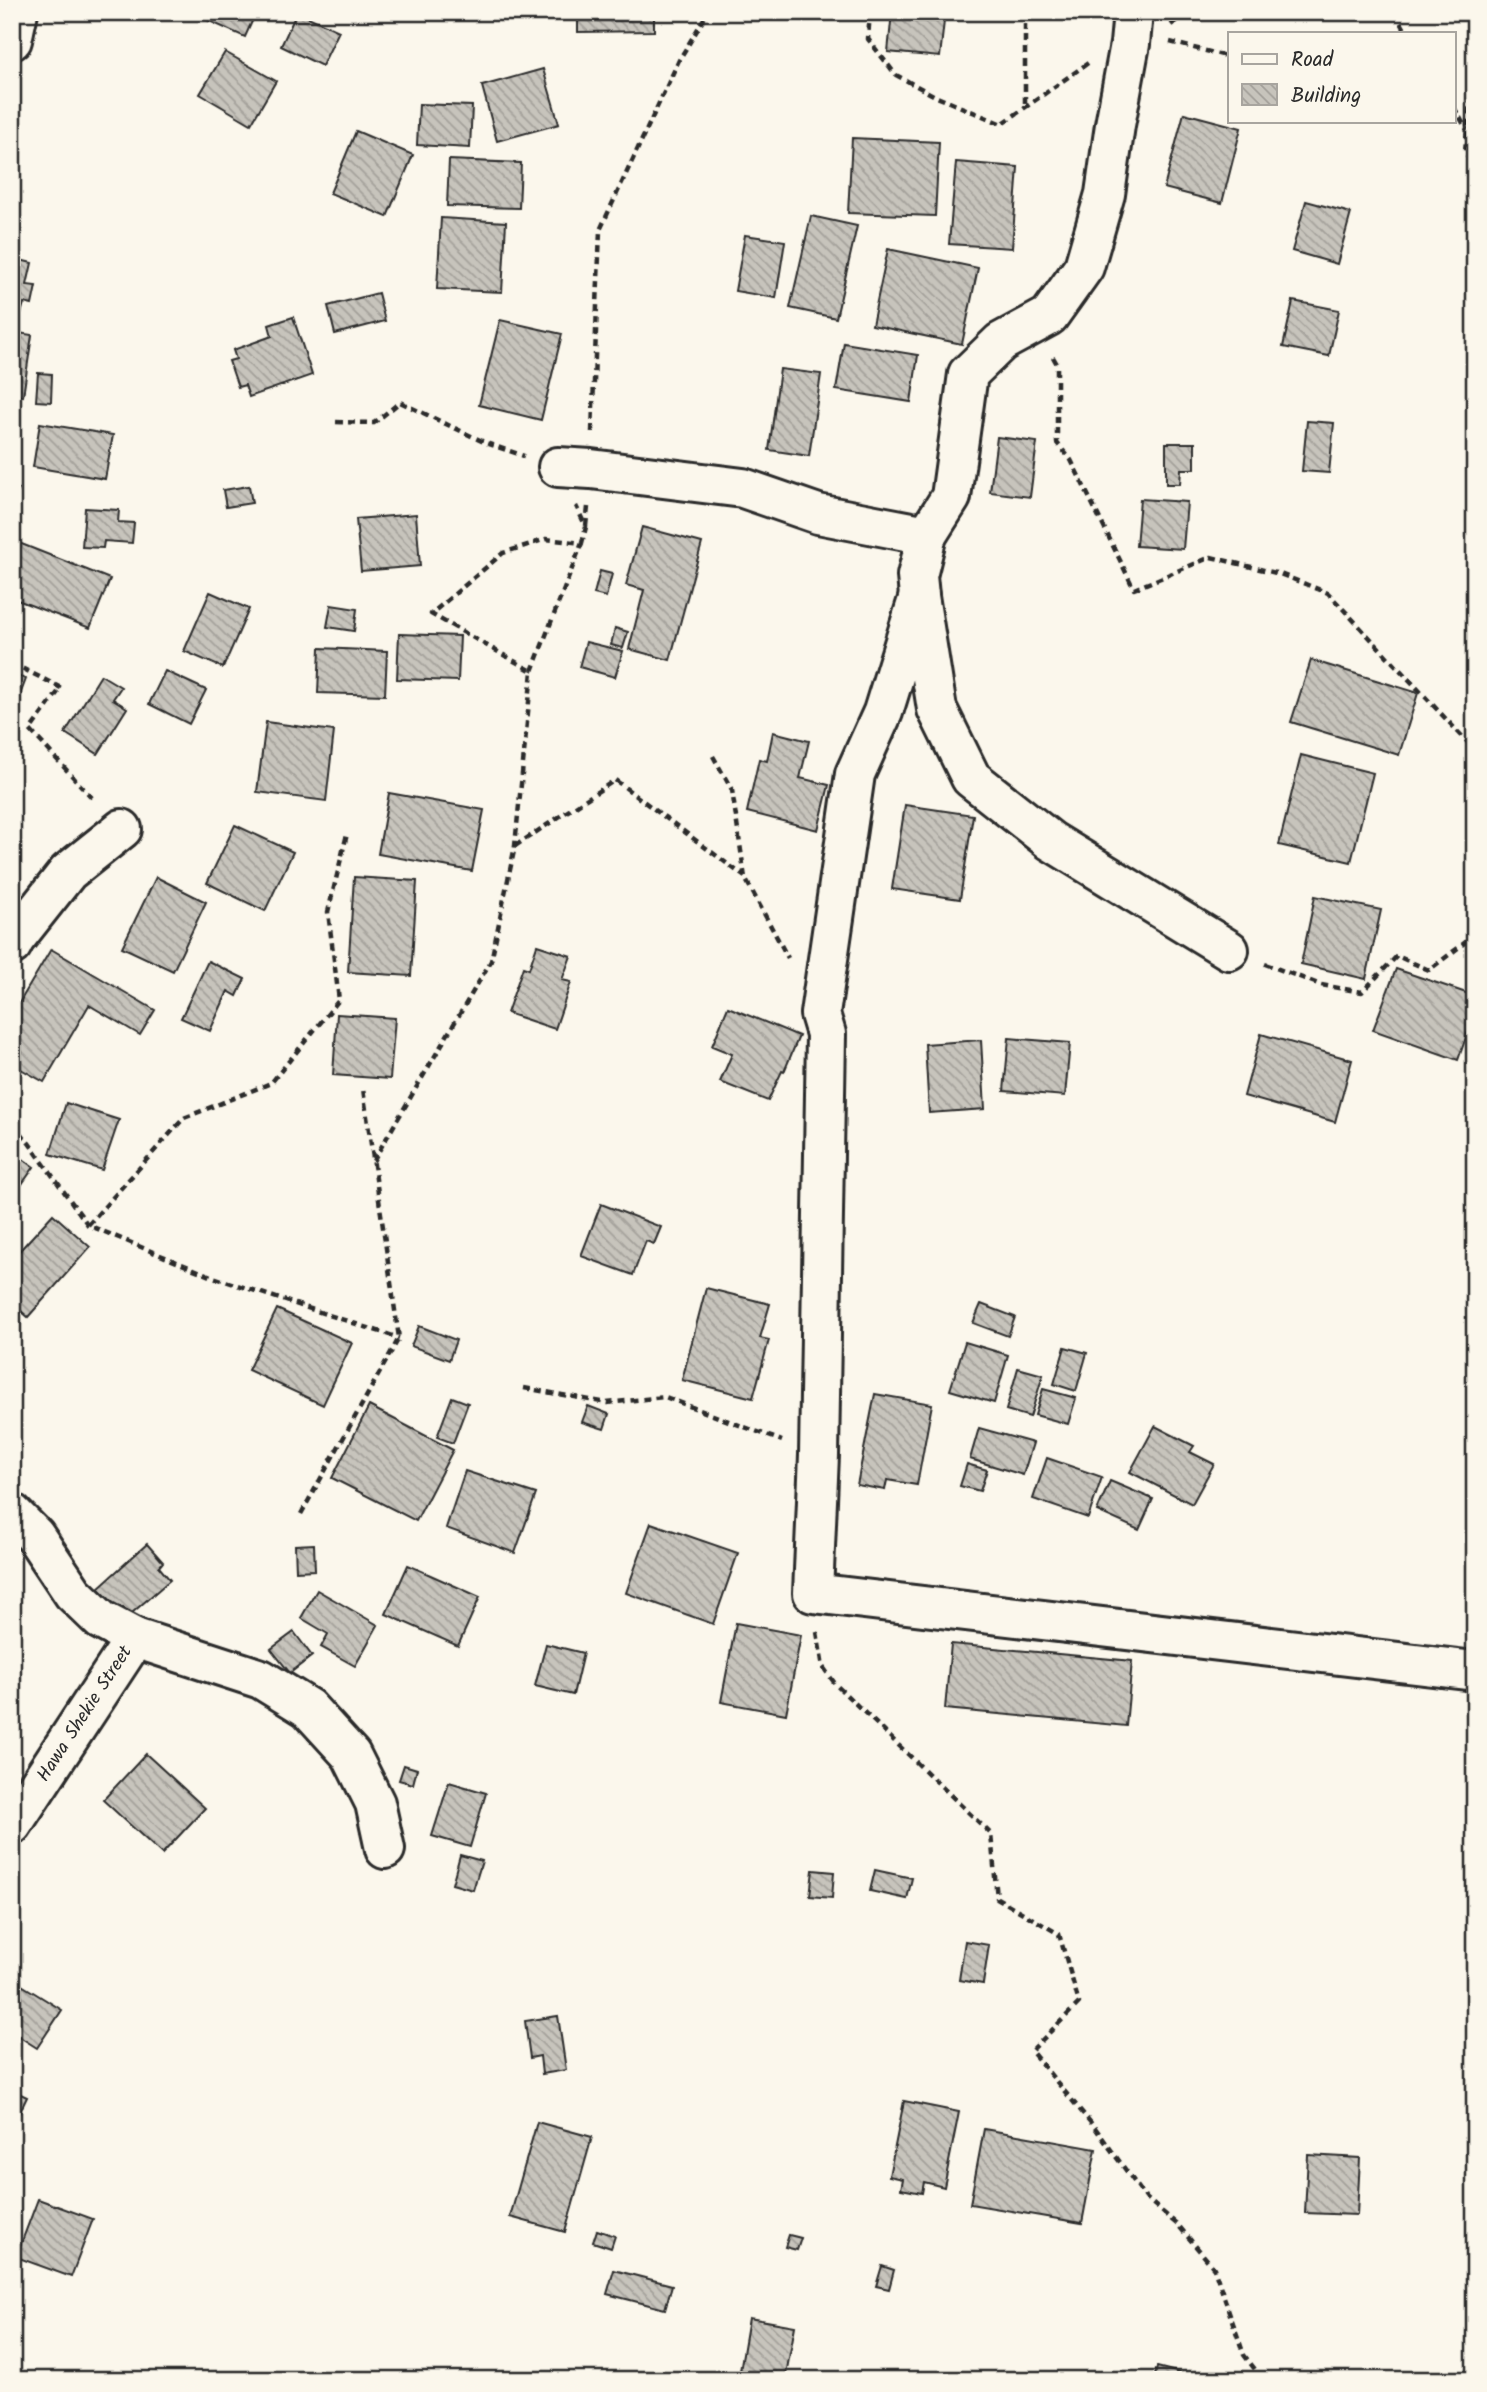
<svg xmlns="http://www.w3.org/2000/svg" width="1487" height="2392" font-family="Kalam,sans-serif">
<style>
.building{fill:url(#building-back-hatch);stroke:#2b2b2b;stroke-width:2}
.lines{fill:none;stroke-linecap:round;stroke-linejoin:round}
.minor-casing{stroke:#2b2b2b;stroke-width:44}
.path{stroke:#2b2b2b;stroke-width:4.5;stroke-dasharray:7 5;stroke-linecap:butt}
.minor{stroke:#fbf7ec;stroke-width:38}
.labels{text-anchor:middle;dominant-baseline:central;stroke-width:5;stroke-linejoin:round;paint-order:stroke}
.street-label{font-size:19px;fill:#2b2b2b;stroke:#fbf7ec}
</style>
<defs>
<pattern id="building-back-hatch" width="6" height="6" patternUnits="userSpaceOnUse" patternTransform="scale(1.75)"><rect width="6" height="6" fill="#c7c4bc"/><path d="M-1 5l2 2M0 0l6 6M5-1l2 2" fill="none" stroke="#a29f99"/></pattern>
</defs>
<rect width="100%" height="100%" fill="#fbf7ec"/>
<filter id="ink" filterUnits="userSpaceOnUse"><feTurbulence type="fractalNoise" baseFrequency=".0143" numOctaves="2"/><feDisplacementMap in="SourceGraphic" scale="14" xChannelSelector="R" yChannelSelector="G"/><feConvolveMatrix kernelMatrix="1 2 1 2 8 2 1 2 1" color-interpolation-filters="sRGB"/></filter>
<g filter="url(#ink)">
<g class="building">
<path d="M200,12h44l10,5 -9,20 -47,-21z"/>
<path d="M297,12l42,19 -17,35 -41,-20z"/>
<path d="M578,12h76v19l-76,1z"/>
<path d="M892,12h53l-5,45 -52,-5z"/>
<path d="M225,52l51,29 -25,43 -51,-30z"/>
<path d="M543,69l16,55 -62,17 -15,-55z"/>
<path d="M419,104l53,2 -2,42 -53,-3z"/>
<path d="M1184,113l57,15 -19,75 -58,-15z"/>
<path d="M356,131l57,24 -26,62 -57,-24z"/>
<path d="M852,138l87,4 -4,74 -87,-3z"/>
<path d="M449,160l72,3 -2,45 -72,-2z"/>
<path d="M956,162l62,5 -6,81 -63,-4z"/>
<path d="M1306,201l45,12 -14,51 -45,-13z"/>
<path d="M811,216l46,10 -21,92 -46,-10z"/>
<path d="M441,218l65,4 -4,70 -65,-3z"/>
<path d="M745,235l40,6 -9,57 -41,-7z"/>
<path d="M888,249l90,19 -16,76 -90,-19z"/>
<path d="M12,258l20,5 -5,22 9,1 -4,19 -8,-2 -4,14 -8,-2z"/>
<path d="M378,293l7,28 -50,13 -7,-28z"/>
<path d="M1293,301l46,9 -10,46 -46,-9z"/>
<path d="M293,317l19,58 -63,22 -4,-12 -7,2 -9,-26 7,-2 -3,-9 39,-14 -3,-11z"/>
<path d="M500,320l62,14 -21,86 -62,-15z"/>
<path d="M12,332l20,3 -9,61 -11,-2z"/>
<path d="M844,343l74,12 -7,47 -75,-12z"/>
<path d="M780,369l41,5 -12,82 -40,-6z"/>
<path d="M38,373l14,1 -1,28 -15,-1z"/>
<path d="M1307,421l27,2 -5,50 -27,-2z"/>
<path d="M40,423l73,12 -8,44 -72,-12z"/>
<path d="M997,437l40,5 -7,55 -40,-5z"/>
<path d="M1166,443h29v26h-14l-1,15h-14z"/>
<path d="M12,485l7,4 -7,16z"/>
<path d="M249,486l3,17 -26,4 -3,-17z"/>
<path d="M1140,499l47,3 -4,47 -47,-3z"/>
<path d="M85,508l34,2 -1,12 16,1 -2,20 -28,-2 -1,7 -21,-1z"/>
<path d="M416,514l4,52 -59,5 -5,-52z"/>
<path d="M642,527l60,16 -32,117 -41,-11 15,-59 -18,-5z"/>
<path d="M19,543l91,36 -20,49 -78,-30v-38z"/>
<path d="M600,571l12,3 -6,23 -12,-3z"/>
<path d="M210,592l39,17 -26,59 -39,-17z"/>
<path d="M331,605l26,4 -3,22 -27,-4z"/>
<path d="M615,628l13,4 -5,16 -12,-3z"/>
<path d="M399,634l61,2 -2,45 -61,-2z"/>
<path d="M586,642l37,9 -8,26 -36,-10z"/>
<path d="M320,648l67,3 -2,44 -67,-2z"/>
<path d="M1311,660l107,33 -19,62 -108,-33z"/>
<path d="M165,671l41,19 -17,34 -40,-20z"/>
<path d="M12,674l14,5 -11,29 -3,-1z"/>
<path d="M101,675l20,12 -8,12 14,9 -29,46 -33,-21z"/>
<path d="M266,722l68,9 -8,70 -69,-9z"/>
<path d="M773,732l36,9 -9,37 29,7 -11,45 -71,-18 12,-53 8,2z"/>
<path d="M1301,755l72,18 -22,89 -72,-17z"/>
<path d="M389,793l95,17 -12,61 -94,-17z"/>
<path d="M905,805l68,10 -13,84 -68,-10z"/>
<path d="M235,825l58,27 -28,59 -58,-28z"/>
<path d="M156,877l50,25 -33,69 -51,-24z"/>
<path d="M354,877l63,4 -6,95 -63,-4z"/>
<path d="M1315,896l66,14 -15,69 -65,-15z"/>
<path d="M537,945l34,11 -9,24 9,2 -16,47 -48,-16 16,-46 6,2z"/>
<path d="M51,949l104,61 -15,25 -51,-30 -45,77 -32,-18v-49z"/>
<path d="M208,961l37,18 -8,17 -9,-5 -18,40 -29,-13z"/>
<path d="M1396,969l79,27v16l-17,48 -85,-30z"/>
<path d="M728,1007l71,29 -15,36 -2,-1 -14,30 -48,-19 12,-28 -20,-8z"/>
<path d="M337,1014l58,4 -5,61 -57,-4z"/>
<path d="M1261,1034l91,26 -17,62 -91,-26z"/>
<path d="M1009,1038l61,5 -5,53 -61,-5z"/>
<path d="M981,1040l4,69 -56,4 -4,-69z"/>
<path d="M66,1103l53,17 -17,50 -52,-16z"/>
<path d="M12,1151l22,16 -22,31z"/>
<path d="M601,1204l60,23 -7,17 -8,-3 -13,34 -52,-19z"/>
<path d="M53,1214l37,33 -62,70 -16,-14v-44z"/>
<path d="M706,1288l64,16 -10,34 9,2 -16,58 -71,-18z"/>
<path d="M981,1304l34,13 -7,19 -35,-13z"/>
<path d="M277,1309l75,34 -29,62 -75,-35z"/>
<path d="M419,1326l37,14 -7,20 -38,-14z"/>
<path d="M965,1342l43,13 -14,48 -44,-13z"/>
<path d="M1065,1347l22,6 -11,38 -22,-7z"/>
<path d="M1018,1368l25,7 -13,42 -24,-7z"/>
<path d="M1043,1389l33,9 -8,26 -33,-9z"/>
<path d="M875,1394l57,10 -15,81 -30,-5 -2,10 -28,-5z"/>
<path d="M452,1397l16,6 -15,40 -16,-6z"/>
<path d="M369,1406l84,44 -37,71 -84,-43z"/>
<path d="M588,1406l21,8 -5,15 -22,-7z"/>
<path d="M1155,1426l39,20 -4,6 24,12 -22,40 -62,-32z"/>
<path d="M979,1428l54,15 -10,32 -53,-16z"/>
<path d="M1047,1458l55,19 -14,41 -55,-19z"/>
<path d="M967,1464l20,6 -7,21 -20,-5z"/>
<path d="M465,1471l71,23 -21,59 -69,-25z"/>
<path d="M1110,1481l43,18 -14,31 -42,-19z"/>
<path d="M651,1523l87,30 -25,71 -87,-31z"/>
<path d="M147,1544l16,18 -4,5 11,13 -45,39 -27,-31z"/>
<path d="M314,1544l1,26 -19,1 -1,-26z"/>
<path d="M408,1565l72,32 -22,49 -72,-32z"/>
<path d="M317,1590l61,35 -23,41 -34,-19 7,-13 -27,-16z"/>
<path d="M736,1623l65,12 -15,79 -65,-12z"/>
<path d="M294,1632l18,24 -22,17 -19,-24z"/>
<path d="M546,1644l37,9 -10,42 -38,-9z"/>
<path d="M951,1644l181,17 -6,65 -181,-17z"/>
<path d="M146,1754l59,54 -43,46 -59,-54z"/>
<path d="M404,1765l13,4 -4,15 -14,-4z"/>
<path d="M449,1782l37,11 -16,54 -38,-11z"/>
<path d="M460,1855l22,6 -9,29 -21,-6z"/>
<path d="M813,1870l21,2 -2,26 -22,-2z"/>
<path d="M875,1870l37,8 -5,21 -37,-8z"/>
<path d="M965,1941l24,4 -6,39 -24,-4z"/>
<path d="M12,1979l50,31 -25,38 -25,-16z"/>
<path d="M558,2016l8,54 -24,4 -2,-18 -10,2 -5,-37z"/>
<path d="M12,2090l15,7 -10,21 -5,-2z"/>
<path d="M904,2101l55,11 -15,75 -20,-5 -2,11 -21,-4 2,-10 -14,-3z"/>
<path d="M537,2122l55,15 -27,95 -55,-15z"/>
<path d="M984,2129l112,20 -14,74 -112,-19z"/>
<path d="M1308,2155l52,3 -3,57 -52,-2z"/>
<path d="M38,2199l55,20 -22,58 -55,-20z"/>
<path d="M597,2230l18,6 -4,12 -18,-6z"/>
<path d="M789,2235l12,3 -4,12 -12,-3z"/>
<path d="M882,2266l12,4 -5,19 -13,-3z"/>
<path d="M614,2270l58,15 -7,24 -58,-15z"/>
<path d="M749,2318l46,8 -10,54h-29l-17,-3z"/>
<path d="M1157,2367l47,12v1h-50z"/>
</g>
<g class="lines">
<defs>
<g id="minor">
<path d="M1133,12l-3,32 -15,81 -10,69 -21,73 -35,49 -48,26 -33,32 -17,123 -24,38 -10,41 2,20 18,113 34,69 80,63 178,109"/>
<path d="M12,40l6,-28"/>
<path d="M558,467l33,2 152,19 75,26 109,21"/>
<path d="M919,596l-36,116 -28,62 -35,240 6,20 -7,421 -6,138 662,78"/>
<path d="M12,945l3,-6 53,-67 54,-43"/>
<path d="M12,1513l23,23 38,57 28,27 34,18 126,41 47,29 43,47 24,48 10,46"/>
<path d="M12,1825l123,-187"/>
</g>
</defs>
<use href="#minor" class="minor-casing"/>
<g class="path">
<path d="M870,12l-2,27 28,36 41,22 65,27 86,-61"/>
<path d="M1025,12v96"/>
<path d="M1395,12l12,21"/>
<path d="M1466,12l6,63 -7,76 10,21"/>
<path d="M1171,25l16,-13"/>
<path d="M1170,42l60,15"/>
<path d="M1454,107l13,23"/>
<path d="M1053,357l4,7v79l14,17 63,129 77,-32 69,17 48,19 147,157"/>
<path d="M336,422l38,1 26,-21 86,41 38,13"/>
<path d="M592,432l8,-202 79,-170 29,-48"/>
<path d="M586,526l2,-19"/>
<path d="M12,663l49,25 -31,42 65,71"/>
<path d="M532,671l50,-128"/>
<path d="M713,756l19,34 13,88 43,80"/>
<path d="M515,846l100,-66 130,97"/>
<path d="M1265,964l56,21 41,7 35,-36 32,14 46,-35"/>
<path d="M12,1124l17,19 59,82 125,52 186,61"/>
<path d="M373,1161l118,-200 24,-115 17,-175 -101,-57 72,-61 43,-14 36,4 4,-16 -10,-21"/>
<path d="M88,1225l96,-107 87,-35 68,-83 -11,-88 19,-78"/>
<path d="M524,1388l83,15 58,-6 117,44"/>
<path d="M301,1514l98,-176 -36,-249"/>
<path d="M817,1632l6,35 13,18 155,149 6,64 62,36 20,69 -48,48 65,78 50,69 32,27 36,43 30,87 19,25"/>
</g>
<use href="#minor" class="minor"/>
</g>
</g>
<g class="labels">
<g class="street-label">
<text transform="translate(85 1714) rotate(-57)">Hawa Shekie Street</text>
</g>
</g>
<rect width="1487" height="2392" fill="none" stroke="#fbf7ec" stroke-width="42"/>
<rect x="21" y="21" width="1445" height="2350" fill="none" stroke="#2b2b2b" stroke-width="2.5" filter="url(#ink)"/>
<rect x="1228" y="32" width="228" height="91" fill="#fbf7ec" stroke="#a8a59f" stroke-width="2"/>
<rect x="1242" y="54" width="35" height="10" fill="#fbf7ec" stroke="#a8a59f" stroke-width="2"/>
<text x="1291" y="66" font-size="21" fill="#2b2b2b">Road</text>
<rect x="1242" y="84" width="35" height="21" fill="url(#building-back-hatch)" stroke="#a8a59f" stroke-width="2"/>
<text x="1291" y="102" font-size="21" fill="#2b2b2b">Building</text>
</svg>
